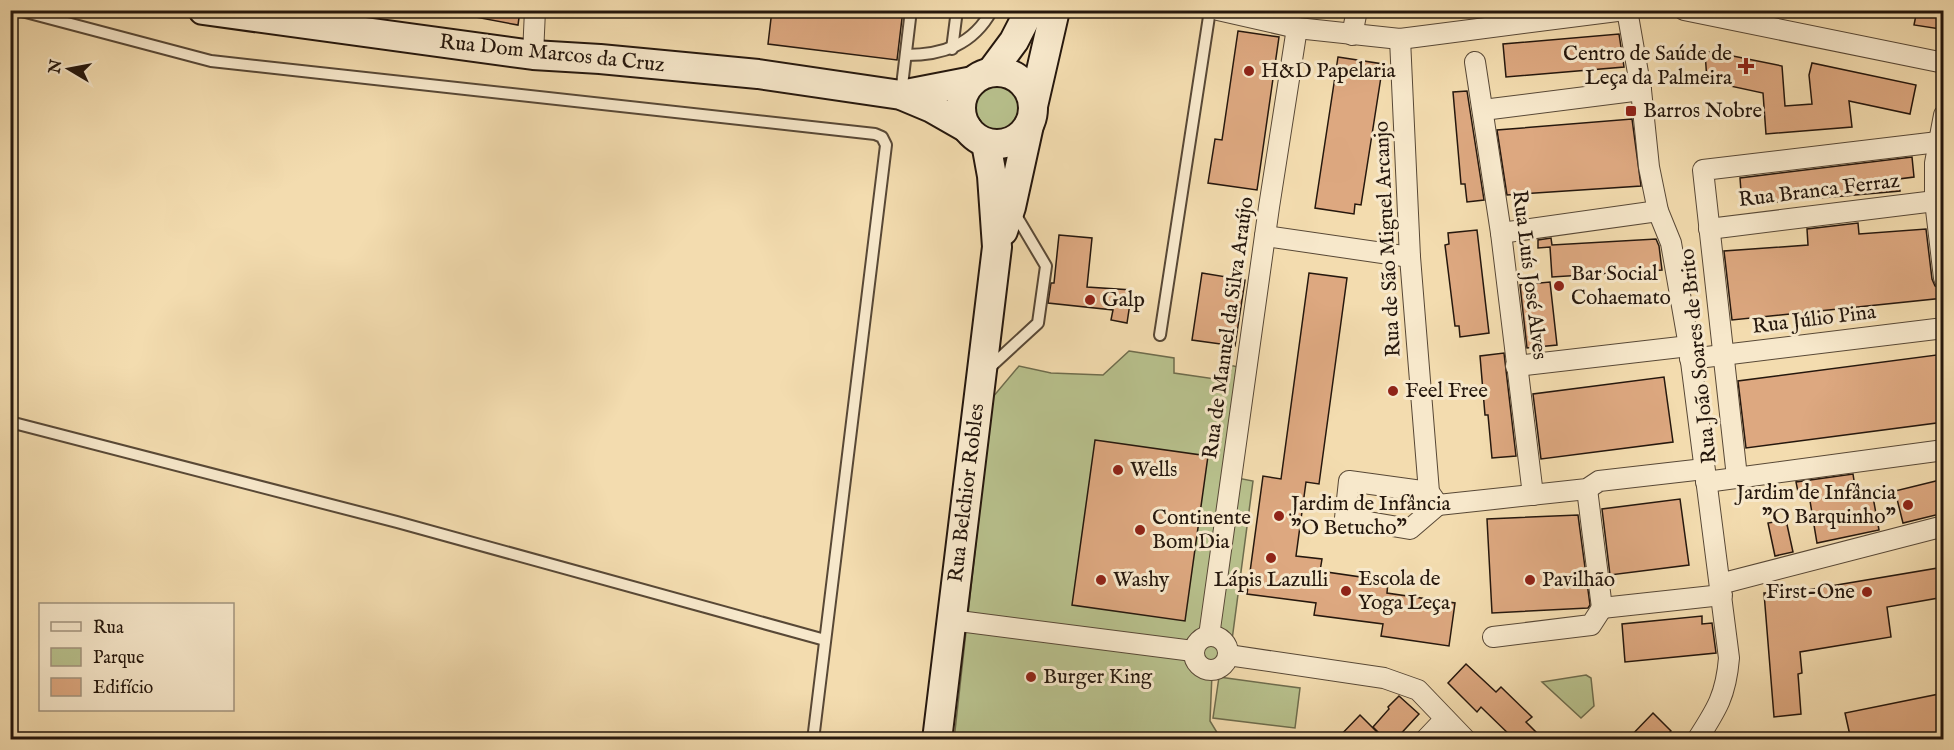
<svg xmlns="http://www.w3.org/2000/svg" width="1954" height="750" font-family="'IM FELL English',serif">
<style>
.green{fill:#b8c18d;stroke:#6e6c4d;stroke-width:1.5}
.building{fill:#dda880;stroke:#25170d;stroke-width:1.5}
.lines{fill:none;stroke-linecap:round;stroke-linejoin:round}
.lane-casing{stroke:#584836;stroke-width:14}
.street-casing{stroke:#584836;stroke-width:22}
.secondary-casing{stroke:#25170d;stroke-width:32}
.lane{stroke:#f7e8cb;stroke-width:10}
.street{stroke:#f7e8cb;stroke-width:20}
.secondary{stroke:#f7e8cb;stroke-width:28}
.poi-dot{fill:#8f2418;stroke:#f7e8cb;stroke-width:2}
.labels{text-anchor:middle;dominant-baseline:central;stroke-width:6;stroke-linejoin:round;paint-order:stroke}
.street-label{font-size:21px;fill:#25170d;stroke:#f7e8cb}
.poi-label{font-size:21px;fill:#25170d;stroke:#f7e8cb;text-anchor:start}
</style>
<rect width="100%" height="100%" fill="#f3dcaf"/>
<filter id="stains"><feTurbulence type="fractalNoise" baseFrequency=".00333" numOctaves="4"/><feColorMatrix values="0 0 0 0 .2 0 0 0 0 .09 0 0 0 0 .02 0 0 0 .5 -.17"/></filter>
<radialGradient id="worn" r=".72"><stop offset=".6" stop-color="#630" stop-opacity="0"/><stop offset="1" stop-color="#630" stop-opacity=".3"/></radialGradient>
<g class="green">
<circle cx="996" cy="108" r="28"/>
<path d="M1129,351l45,7v15l48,7 3,-16 13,3 -16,108 31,6 -21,159 -20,34 -2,47 11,18 -267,1 38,-342 27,-32 32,7 52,2z"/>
<path d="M1586,675l5,3 3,28 -13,12 -39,-36z"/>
<path d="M1219,677l81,11 -5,40 -82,-10z"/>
</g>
<g class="building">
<path d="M475,10h45l-2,15 -43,-8z"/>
<path d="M772,10h131l-6,50 -129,-16z"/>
<path d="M1917,10h26l-3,19 -26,-4z"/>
<path d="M1238,31l41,6 -22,153 -49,-7 7,-44 7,1z"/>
<path d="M1619,34l5,33 -118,10 -3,-33z"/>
<path d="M1705,52h8l69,14 3,40 27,-2 -3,-29 3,-12 104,22 -6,29 -61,-13 3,26 -86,7 -3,-41 -56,-12z"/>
<path d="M1338,57l45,7 -22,141 -6,-1 -1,10 -39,-6z"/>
<path d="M1467,91l17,109 -17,2 -2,-18h-4l-8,-92z"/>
<path d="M1632,119l9,67 -134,9 -10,-65z"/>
<path d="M1912,157l2,20 -15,2 1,12 -158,14 -2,-27z"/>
<path d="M1858,223l1,11 67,-5 6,50 3,7 9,4v8l-212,22 -8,-69 84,-6 -1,-16z"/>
<path d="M1477,230l12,103 -29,4 -1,-11h-4l-10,-81 4,-1 -1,-11z"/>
<path d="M1059,235l33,3 -5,49 45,3 -5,33 -16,-3 2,-10 -65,-7 3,-20h3z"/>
<path d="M1551,238l1,7 104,-6 3,7 3,24 -110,7 -2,-30 -12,1v-8z"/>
<path d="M1202,273l43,7 -10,66 -43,-6z"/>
<path d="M1309,273l38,5 -28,206 -13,-2 -10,74 26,3 -2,12 68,10 -1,12 68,10 -6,43 -68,-10 2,-12 -69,-9 2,-12 -69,-9 16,-118 18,3z"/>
<path d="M1550,282l7,63 -30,3 -7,-63z"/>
<path d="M1504,353l12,103 -24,2 -4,-43h-3l-5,-59z"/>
<path d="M1944,354v68l-198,26 -8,-67z"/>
<path d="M1664,377l9,65 -132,17 -8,-65z"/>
<path d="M1095,440l113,16 -23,165 -113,-16z"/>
<path d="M1853,474l4,26 16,-3 6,33 -62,13 -8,-48 -10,2 -3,-15z"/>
<path d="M1944,479v34l-41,10 -8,-32z"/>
<path d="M1680,499l9,66 -79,10 -8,-66z"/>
<path d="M1578,515l12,90 -2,3 -96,5 -5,-94z"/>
<path d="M1786,520l7,32 -18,4 -7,-33z"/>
<path d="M1944,567v30l-57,10 4,30 -91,15 2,21 -4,1 3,40 -27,3 -10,-124 31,-1z"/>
<path d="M1702,616v8l10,-1 4,30 -91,9 -3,-38z"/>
<path d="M1466,664l30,28 5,-5 31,30 -6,5 18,18h-29l-34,-33 -4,5 -29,-29z"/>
<path d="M1944,693v47h-93l-6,-27z"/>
<path d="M1399,696l20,18 -24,26h-9l-13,-13 16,-18 -1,-2z"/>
<path d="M1653,713l18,18 -10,9h-34z"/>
<path d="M1360,715l25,25h-49z"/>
</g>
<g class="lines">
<defs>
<g id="lane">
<path d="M18,10l193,51 664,73 7,3 4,8 -73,595"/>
<path d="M952,49l5,-39"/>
<path d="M906,55c37,0 67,-10 86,-45"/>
<path d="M901,94l10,-84"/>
<path d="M1160,335l50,-325"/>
<path d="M988,369l50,-46 8,-57 -32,-54"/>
<path d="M10,422l387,100 428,118"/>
</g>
<g id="street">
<path d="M1218,10l79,18 103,11 225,-29"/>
<path d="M1627,10l14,80 8,77 9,44 13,32 18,103 40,312c-3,37 -12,51 -32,82"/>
<path d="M1684,10l260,53"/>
<path d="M1352,35l5,-25"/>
<path d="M1400,39l10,218 19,235 9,13"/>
<path d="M533,55l2,-45"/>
<path d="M1475,62l26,171 32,262"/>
<path d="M1483,110l158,-20"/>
<path d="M1944,115l-9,48v38l9,77"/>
<path d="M1709,229l226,-28"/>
<path d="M1501,233l157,-22"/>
<path d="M1265,236l145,21"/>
<path d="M1690,359l254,-31"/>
<path d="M1516,366l173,-20"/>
<path d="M1737,477l-34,-307 235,-28"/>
<path d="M1706,482l238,-32"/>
<path d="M1587,489l15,119"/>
<path d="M1429,492l-80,-11 -4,37 65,11 28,-24"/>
<path d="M1438,505l149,-16 12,-8 105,-12"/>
<path d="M1720,584l224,-58"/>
<path d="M1602,608l120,-13"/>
<path d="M951,620l242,31"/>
<circle cx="1211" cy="653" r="17"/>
<path d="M1209,636l60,-429 28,-179"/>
<path d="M1493,637l98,-12 11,-17"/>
<path d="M1228,655l156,23 34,12 48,50"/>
<path d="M1425,740l20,-21"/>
</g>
<g id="secondary">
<path d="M203,10l330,45 67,4 158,15 143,21 31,13 35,20"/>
<circle cx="997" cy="108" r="36"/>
<path d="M991,72l23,-31 16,-31"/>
<path d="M901,95l72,-14"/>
<path d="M1033,106l22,-96"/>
<path d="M1003,231l8,-24 18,-82"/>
<path d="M937,740l60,-493 -5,-71 -6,-33"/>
</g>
</defs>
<use href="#lane" class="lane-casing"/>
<use href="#street" class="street-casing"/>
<use href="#secondary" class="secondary-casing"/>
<use href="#lane" class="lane"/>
<use href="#street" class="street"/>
<use href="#secondary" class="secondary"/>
</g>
<g class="poi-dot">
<path d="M1743 57h6v6h6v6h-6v6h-6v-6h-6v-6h6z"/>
<circle cx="1249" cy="71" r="6"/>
<rect x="1625" y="105" width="12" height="12" rx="3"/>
<circle cx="1559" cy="286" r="6"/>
<circle cx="1090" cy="300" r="6"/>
<circle cx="1393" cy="391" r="6"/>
<circle cx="1118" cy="470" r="6"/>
<circle cx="1908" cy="505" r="6"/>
<circle cx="1279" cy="516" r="6"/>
<circle cx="1140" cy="530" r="6"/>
<circle cx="1271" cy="558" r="6"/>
<circle cx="1101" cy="580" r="6"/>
<circle cx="1530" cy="580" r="6"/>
<circle cx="1346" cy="591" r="6"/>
<circle cx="1867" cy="592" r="6"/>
<circle cx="1031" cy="677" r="6"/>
</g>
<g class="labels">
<g class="street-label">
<text transform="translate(552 54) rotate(6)">Rua Dom Marcos da Cruz</text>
<text transform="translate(1819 191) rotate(-7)">Rua Branca Ferraz</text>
<text transform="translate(1388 239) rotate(-93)">Rua de São Miguel Arcanjo</text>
<text transform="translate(1529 275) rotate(83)">Rua Luís José Alves</text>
<text transform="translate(1814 320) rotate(-7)">Rua Júlio Pina</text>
<text transform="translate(1229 328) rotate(-82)">Rua de Manuel da Silva Araújo</text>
<text transform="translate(1699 356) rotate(-96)">Rua João Soares de Brito</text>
<text transform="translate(967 493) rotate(-83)">Rua Belchior Robles</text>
</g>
<g class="poi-label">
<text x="1732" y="54" text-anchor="end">Centro de Saúde de<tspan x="1732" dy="24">Leça da Palmeira</tspan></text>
<text x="1261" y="71">H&amp;D Papelaria</text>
<text x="1643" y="111">Barros Nobre</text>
<text x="1571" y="274">Bar Social<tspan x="1571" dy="24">Cohaemato</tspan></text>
<text x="1102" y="300">Galp</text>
<text x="1405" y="391">Feel Free</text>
<text x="1130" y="470">Wells</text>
<text x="1896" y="493" text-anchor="end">Jardim de Infância<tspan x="1896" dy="24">"O Barquinho"</tspan></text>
<text x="1291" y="504">Jardim de Infância<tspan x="1291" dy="24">"O Betucho"</tspan></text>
<text x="1152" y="518">Continente<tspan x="1152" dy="24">Bom Dia</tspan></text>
<text x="1358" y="579">Escola de<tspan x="1358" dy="24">Yoga Leça</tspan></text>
<text x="1113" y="580">Washy</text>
<text x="1271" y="580" text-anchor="middle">Lápis Lazulli</text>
<text x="1542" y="580">Pavilhão</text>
<text x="1855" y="592" text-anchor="end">First-One</text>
<text x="1043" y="677">Burger King</text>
</g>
</g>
<rect width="1954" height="750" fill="none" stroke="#f3dcaf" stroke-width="36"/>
<rect x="12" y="12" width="1930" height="726" fill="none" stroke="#25170d" stroke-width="3"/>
<rect x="18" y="18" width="1918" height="714" fill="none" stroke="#25170d" stroke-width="1.5"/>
<rect x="39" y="603" width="195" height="108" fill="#f7e8cb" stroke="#a3947f" stroke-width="1.5"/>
<rect x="51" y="622" width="30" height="9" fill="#f7e8cb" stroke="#a3947f" stroke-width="1.5"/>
<text x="93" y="633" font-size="18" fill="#25170d">Rua</text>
<rect x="51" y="648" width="30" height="18" fill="#b8c18d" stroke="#a3947f" stroke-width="1.5"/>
<text x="93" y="663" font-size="18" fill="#25170d">Parque</text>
<rect x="51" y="678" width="30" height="18" fill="#dda880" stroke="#a3947f" stroke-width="1.5"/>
<text x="93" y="693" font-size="18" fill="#25170d">Edifício</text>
<g transform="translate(69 69) rotate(280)" stroke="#f7e8cb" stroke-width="4.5" paint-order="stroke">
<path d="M0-4.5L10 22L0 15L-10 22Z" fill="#25170d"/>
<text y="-9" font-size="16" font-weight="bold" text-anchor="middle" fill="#25170d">N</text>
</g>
<rect width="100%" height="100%" filter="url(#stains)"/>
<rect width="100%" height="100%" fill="url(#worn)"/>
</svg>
